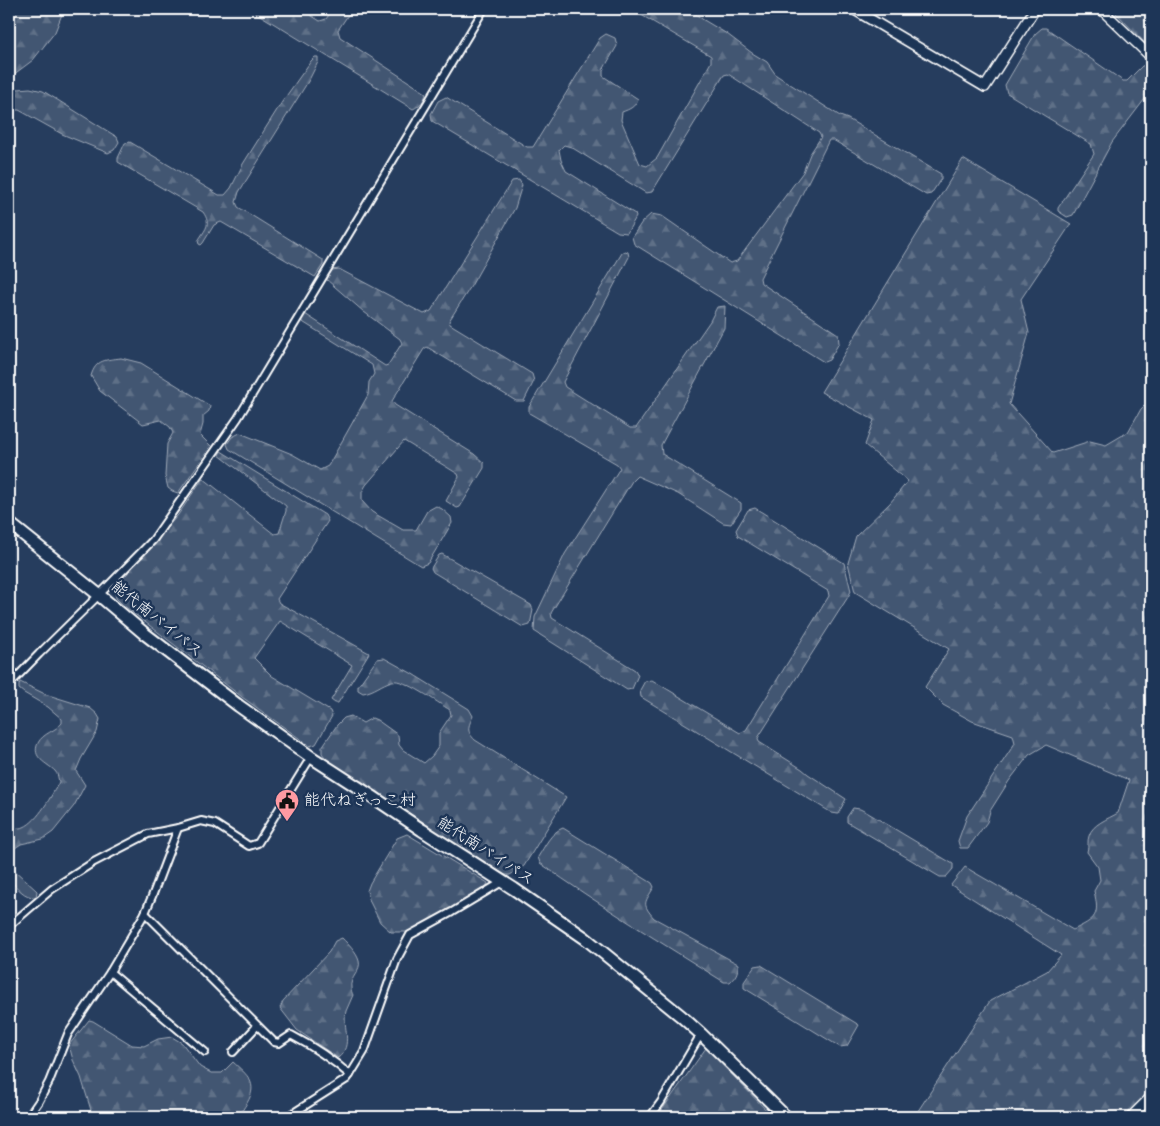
<svg xmlns="http://www.w3.org/2000/svg" width="1160" height="1126" font-family="Dekko,'Klee One',sans-serif">
<style>
.forest{fill:url(#forest-firs);stroke:#a0aab8}
.lines{fill:none;stroke-linecap:round;stroke-linejoin:round}
.street-casing{stroke:#fff;stroke-width:10}
.secondary-casing{stroke:#fff;stroke-width:12}
.highway-casing{stroke:#fff;stroke-width:15}
.street{stroke:#1d3557;stroke-width:6}
.secondary{stroke:#1d3557;stroke-width:9}
.highway{stroke:#1d3557;stroke-width:11}
.labels{text-anchor:middle;dominant-baseline:central;stroke-width:5;stroke-linejoin:round;paint-order:stroke}
.street-label{font-size:16px;fill:#fff;stroke:#1d3557}
.poi-label{font-size:16px;fill:#fff;stroke:#1d3557;text-anchor:start}
</style>
<defs>
<pattern id="forest-firs" width="22" height="20" patternUnits="userSpaceOnUse" patternTransform="scale(1.25)"><rect width="22" height="20" fill="#425672"/><path d="M5 1l3.5 6h-7zM16 11l3.5 6h-7z" fill="#5e6f87"/></pattern>
</defs>
<rect width="100%" height="100%" fill="#263d5e"/>
<filter id="ink" filterUnits="userSpaceOnUse"><feTurbulence type="fractalNoise" baseFrequency=".02" numOctaves="2"/><feDisplacementMap in="SourceGraphic" scale="10" xChannelSelector="R" yChannelSelector="G"/><feConvolveMatrix kernelMatrix="1 2 1 2 8 2 1 2 1" color-interpolation-filters="sRGB"/></filter>
<g filter="url(#ink)">
<g class="forest">
<path d="M9,9h55l-9,23 -22,28 -20,15 -1,9 6,5 12,-1 13,3 74,46 2,5 -5,8 -6,3 -46,-19 -43,-24h-7l-3,5z"/>
<path d="M250,9h51l19,12 6,-2 7,-10h19l-14,21 2,7 86,56c-1,7 -6,13 -13,16z"/>
<path d="M631,9h58l13,10 25,15 25,19 15,9 9,13 64,41 8,3 93,55v5l-10,15 -5,1 -93,-55h-4l-69,138 1,5 77,51 1,9 -10,17 -5,2 -190,-118 -2,-7 10,-15 9,-8 11,2 68,47 7,-2 66,-89 7,-18 11,-17 -2,-4 -91,-59 -4,1 -72,117 -6,1 -75,-46 -7,-2 -5,5 2,10 5,11 69,43 1,3 -9,16 -9,-1 -186,-111 -1,-7 7,-13 8,-4 81,50h6l67,-109 6,-4 9,4 2,8 -14,24v6l35,23c-3,8 -8,10 -16,13l-1,8 19,44 7,2 10,-8 54,-96v-6z"/>
<path d="M1112,9h39v40z"/>
<path d="M1042,28h4l77,53h4l15,-15 5,-1 4,3v23l-39,51 -39,73 -6,2 -9,-6v-3l36,-54 -3,-10 -84,-51 -2,-8 30,-51z"/>
<path d="M315,57h3v5l-9,18 -70,112 -3,10 2,5 85,53v5l-8,12 -94,-55 -7,3 -11,18 -2,2 -2,-1 -1,-3c7,-12 14,-16 5,-29l-85,-50v-4l7,-15 5,-1 89,53h6l6,-7 12,-24 39,-62 29,-41z"/>
<path d="M963,159l108,65 -50,75 8,34 -20,71 44,49 37,-12 16,4 22,-13 13,-23 10,-10v718h-237l76,-116 57,-30 14,-16 -110,-70 14,-18 108,63c23,-11 27,-14 21,-39l6,-11 -2,-13 -11,-15c2,-6 0,-11 2,-16 3,-12 19,-17 29,-23l11,-33 -83,-35 -17,10 -20,26 -19,30 -3,11 -19,26h-8l-2,-7 9,-25 48,-73 -2,-8 -41,-14 -29,-16 -18,-18 24,-38 -94,-57 -7,-29 8,-27 34,-33 18,-22 -43,-36 9,-25 -53,-28z"/>
<path d="M519,180l3,5 -7,23 -44,78 -22,35 1,3 82,50 2,7 -10,20h-8l-89,-54 -3,2 -32,52 3,4 79,49 10,9v5l-24,39 -3,1 -11,-7 13,-24 -1,-3 -54,-33 -38,44 -4,7v9l10,11 31,18h13l11,-19 9,-5 6,3 9,8 1,6 -24,40 -7,3 -192,-117 -2,-5 5,-7 8,-4 52,21 28,16 8,-4 40,-71 1,-13 5,-8 -2,-9 -71,-44v-5l4,-2 80,52 3,-1 14,-22 -2,-4 -36,-27 -37,-32 1,-4 4,-6 7,-1 85,45 7,-3 81,-130z"/>
<path d="M625,251l3,1 1,5 -66,125 2,5 65,41h6l74,-107 7,-14 8,-1 -1,22 -63,117 1,9 79,49v6l-10,15 -8,-1 -45,-29 -41,-18 -5,5 -81,132 1,5 83,52 3,5 -6,14 -5,1 -93,-59 1,-14 30,-63 55,-86 -3,-4 -88,-51v-6l93,-154z"/>
<path d="M121,358l20,5 69,43 -1,5 -6,5v8l-3,11 11,11 -33,47 -6,-2 -4,-3 -3,-12 2,-32 6,-11 -3,-6 -9,-7 -18,4 -43,-33 -9,-15c5,-17 15,-16 30,-18z"/>
<path d="M221,451l104,64 3,6 -51,78 2,4 90,50 -31,50h-3l-4,-3 21,-35 -72,-44 -26,37 18,18 58,35 2,5 -16,28 -6,2 -68,-49 -119,-92 -7,-7 -1,-9 3,-5 60,-69 25,-37 71,56 5,-1 7,-22v-5l-67,-51z"/>
<path d="M755,508l89,55 7,28 -3,6 -90,141 1,4 43,27 6,5 38,25 -8,15 -6,-1 -191,-116 -1,-7 5,-9 7,-1 88,53 6,-3 83,-134 -1,-5 -90,-55 -2,-6 12,-20z"/>
<path d="M442,554l89,51 2,5 -3,15 -7,2 -90,-55 -2,-4 8,-13z"/>
<path d="M384,658l27,15 58,36 4,7c-5,11 -7,15 2,24l91,57 -42,69 -14,9h-5l-178,-115 -5,-7v-6l15,-22 7,-7 7,-2 12,7 9,-5 5,2 21,15 1,10 4,5 21,13 8,-7 7,-10v-13l12,-18 -1,-5c-12,-7 -46,-32 -58,-29 -11,3 -17,10 -29,12l-5,-3v-4l19,-27z"/>
<path d="M20,682l25,12 45,14 7,6 3,5 -3,13 -16,27 -5,12 9,14 -11,21 -21,26 -10,7 -22,5 -9,6 -3,9v-27c5,-5 9,-3 15,-5 14,-6 28,-32 35,-45 -1,-4 -1,-8 -4,-11 -8,-8 -24,-13 -17,-28 5,-10 18,-12 24,-20v-4l-14,-12 -24,-14 -5,-4v-4z"/>
<path d="M853,808l7,1 8,4 85,51v5l-7,8h-6l-93,-55v-5z"/>
<path d="M563,828l89,55 2,4c-9,16 -13,16 0,31l84,46c0,9 -2,12 -8,18h-6c-62,-39 -125,-77 -184,-119l-2,-6c7,-11 13,-25 25,-29z"/>
<path d="M407,834l81,49 -2,4 -29,18 -50,27h-16l-11,-10 -10,-20 -3,-11 3,-8 27,-45z"/>
<path d="M9,861l2,6 26,24 -1,6c-12,1 -19,-10 -27,-18z"/>
<path d="M342,938c6,6 15,15 17,23 3,9 -10,17 -8,27 0,2 1,5 2,7 -2,5 -5,11 -7,16 -4,16 8,34 -8,47l-41,-28 -17,-22 3,-7 46,-49 6,-11z"/>
<path d="M761,965l98,60 -12,21 -7,1 -96,-59v-6l11,-16z"/>
<path d="M89,1020l4,1 39,24 12,1 14,-7 14,-2 10,6 18,24 11,6h11l11,-11c14,13 26,21 14,41 -3,5 -6,8 -6,14h-148l-12,-40 -8,-17 -4,-15z"/>
<path d="M706,1048l67,69h-116z"/>
</g>
<g class="lines">
<defs>
<g id="street">
<path d="M9,685l30,-31 60,-59 54,-55 85,-122 246,-409"/>
<path d="M145,913l129,129 5,1 12,-8c21,11 41,24 59,40"/>
<path d="M9,926l43,-37 42,-27 54,-28 30,-6 23,-7 14,3 34,22 9,-3 53,-86"/>
<path d="M110,972l95,80"/>
<path d="M233,1052l24,-26"/>
<path d="M28,1117l11,-16 10,-19 19,-48 42,-62 35,-59 8,-19 25,-66"/>
<path d="M287,1117l60,-38 3,-4 14,-23 33,-93 13,-24 42,-23 50,-30"/>
<path d="M650,1117l11,-15 40,-68"/>
</g>
<g id="secondary">
<path d="M853,9l132,78 50,-78"/>
<path d="M1101,9l50,48"/>
<path d="M1131,1117l20,-20"/>
</g>
<path id="highway" d="M9,523l90,72 46,39 94,72 72,51 62,40 49,33 92,59 71,49 96,78 20,18 85,83"/>
</defs>
<use href="#street" class="street-casing"/>
<use href="#secondary" class="secondary-casing"/>
<use href="#highway" class="highway-casing"/>
<use href="#street" class="street"/>
<use href="#secondary" class="secondary"/>
<use href="#highway" class="highway"/>
</g>
</g>
<defs>
<symbol id="civic-pin" viewBox="-11 -11 22 30"><path d="M0 17L-7.5 6A9.5 9.5 0 1 1 7.5 6Z" fill="#ff9aa2" stroke="#1d3557"/><path d="M-.6-6.5H3V-4.5H.6V-3L4-1V1h2V6H-6V1h2V-1L-.6-3ZM-1.2 2.5V6h2.4V2.5Z" fill="#111"/></symbol>
</defs>
<g fill-rule="evenodd">
<use href="#civic-pin" x="273" y="787" width="28" height="38"/>
</g>
<g class="labels">
<g class="street-label">
<text transform="translate(156 620) rotate(39)">能代南バイパス</text>
<text transform="translate(485 852) rotate(33)">能代南バイパス</text>
</g>
<g class="poi-label">
<text x="304" y="801">能代ねぎっこ村</text>
</g>
</g>
<rect width="1160" height="1126" fill="none" stroke="#1d3557" stroke-width="30"/>
<rect x="15" y="15" width="1130" height="1096" fill="none" stroke="#fff" stroke-width="2" filter="url(#ink)"/>
</svg>
